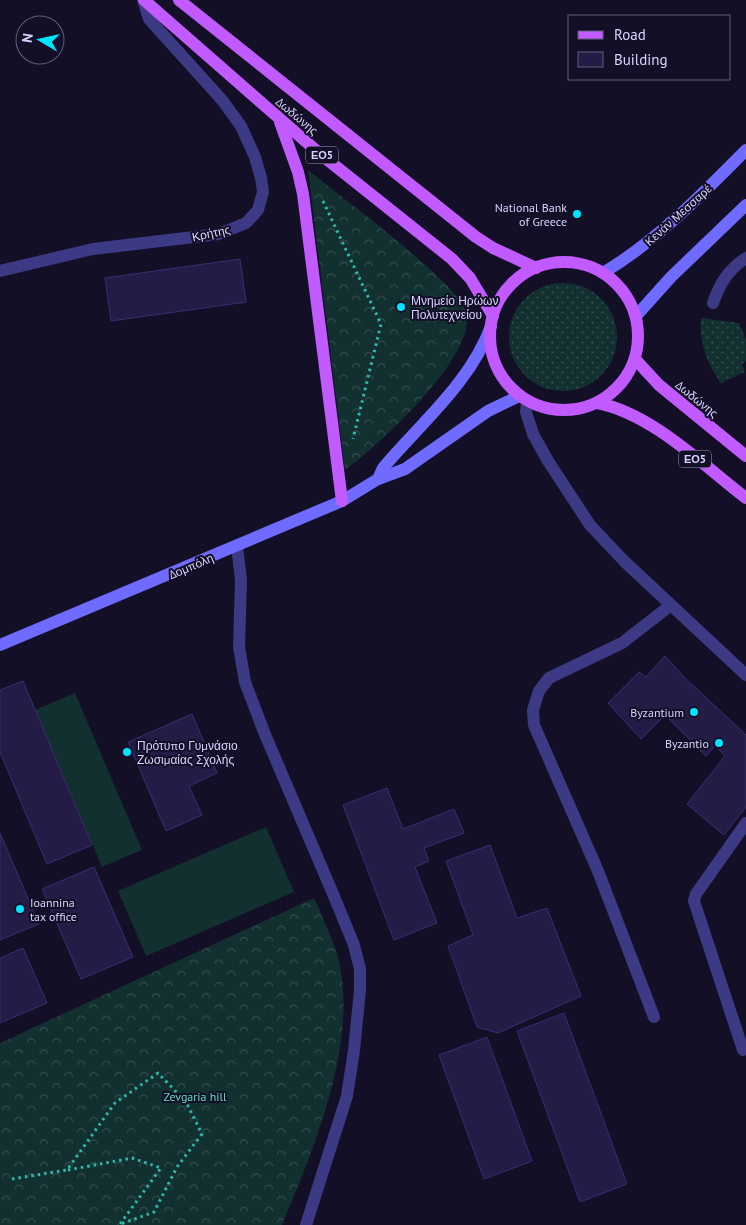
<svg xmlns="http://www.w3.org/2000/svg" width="746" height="1225" font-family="'PT Sans',sans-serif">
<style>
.grass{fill:url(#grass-dots)}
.forest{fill:url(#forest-crowns)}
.garden{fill:#12302f}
.building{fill:#241b47;stroke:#3b2d73}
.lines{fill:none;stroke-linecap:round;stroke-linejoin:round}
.path{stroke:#2fb8b0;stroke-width:3;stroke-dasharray:2.5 4;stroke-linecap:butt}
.service{stroke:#3d3a85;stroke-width:12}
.minor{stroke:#3d3a85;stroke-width:12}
.secondary{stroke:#6f6bff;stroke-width:12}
.primary{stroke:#c25bff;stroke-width:12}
.poi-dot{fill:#00e5ff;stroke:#130f26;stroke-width:2}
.labels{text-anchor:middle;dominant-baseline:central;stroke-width:4;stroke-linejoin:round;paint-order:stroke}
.shield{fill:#130f26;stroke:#9e99be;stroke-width:1}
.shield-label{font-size:11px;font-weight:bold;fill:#d9d4ff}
.street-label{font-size:12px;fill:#d9d4ff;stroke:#130f26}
.poi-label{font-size:12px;fill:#d9d4ff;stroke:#130f26;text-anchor:end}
.park-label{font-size:12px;fill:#5fe0c0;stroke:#130f26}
</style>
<defs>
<pattern id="grass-dots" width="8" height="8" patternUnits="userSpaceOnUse" patternTransform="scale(1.25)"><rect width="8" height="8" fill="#12302f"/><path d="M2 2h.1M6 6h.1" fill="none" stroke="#344d4e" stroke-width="1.8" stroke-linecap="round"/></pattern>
<pattern id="forest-crowns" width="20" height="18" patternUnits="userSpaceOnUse" patternTransform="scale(1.25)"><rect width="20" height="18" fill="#12302f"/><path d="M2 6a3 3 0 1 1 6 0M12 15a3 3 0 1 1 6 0" fill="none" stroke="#344d4e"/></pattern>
</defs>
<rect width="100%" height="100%" fill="#130f26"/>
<g class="grass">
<circle cx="563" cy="337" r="54"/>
<path d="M701,318l38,5 7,17v21l-4,3 3,8 -24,11c-14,-19 -22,-41 -20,-65z"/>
</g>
<g class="forest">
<path d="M308,170c30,25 150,112 158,142 12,43 -88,134 -121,158z"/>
<path d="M314,898c8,18 17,37 23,56 24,84 -23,194 -55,271h-282v-182z"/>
</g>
<g class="garden">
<path d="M75,693l67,157 -40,17 -67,-157z"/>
<path d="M266,827l28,65 -148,64 -28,-65z"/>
</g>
<g class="building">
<path d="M240,259l6,43 -135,19 -6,-43z"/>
<path d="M665,656l20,22 61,57v72l-22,28 -37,-31 38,-48 -10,-10 -9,10 -41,-41 -24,24 -33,-36 31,-31 7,5z"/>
<path d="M23,681l69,164 -45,19 -47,-112v-62z"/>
<path d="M192,714l25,59 -28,13 13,29 -36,16 -38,-89z"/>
<path d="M387,788l16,41 51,-20 10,24 -40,15 5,13 -14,6 22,56 -43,17 -51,-135z"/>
<path d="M0,833l39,91 -39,16z"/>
<path d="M490,845l27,73 30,-10 34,88 -83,37 -21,-6 -29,-81 25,-11 -27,-74z"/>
<path d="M94,867l39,90 -52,22 -39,-90z"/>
<path d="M23,948l24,55 -47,20v-65z"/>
<path d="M564,1013l63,171 -47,18 -63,-171z"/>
<path d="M487,1037l45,124 -48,18 -45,-124z"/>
</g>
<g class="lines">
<g class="path">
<path d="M323,201l58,123 -28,115"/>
<path d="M68,1170l64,-12 29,10 -41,56"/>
<path d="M12,1179l55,-9 48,-67 43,-30 28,29 16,32 -25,33 -23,45 -36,13"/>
</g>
<path class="service" d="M654,1017l-56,-146 -64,-146 -1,-15 6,-19 10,-13 73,-35 49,-38"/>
<g class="minor">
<path d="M0,271l93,-22 126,-15 27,-11 12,-13 5,-18 -2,-14 -6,-21 -14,-31 -19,-26 -73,-81 -6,-19"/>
<path d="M713,303c7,-20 15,-33 33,-45"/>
<path d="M527,401l-1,11 7,22 15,27 42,64 34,36 122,114"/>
<path d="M237,546l4,34 -2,67 6,35 19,50 72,169 18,44 6,24v21l-6,60 -7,46 -41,129"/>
<path d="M743,1050l-49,-149 2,-7 50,-71"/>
</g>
<g class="secondary">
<path d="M603,273c55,-33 98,-78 143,-123"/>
<path d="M636,316l35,-39 75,-72"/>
<path d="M378,479l5,-11c38,-45 88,-86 108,-142"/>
<path d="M0,645l342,-144 36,-22 27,-10 83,-58 31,-15"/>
</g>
<g class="primary">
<path d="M144,0l175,153 133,106 18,19 23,38"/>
<path d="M179,0l297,237 17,11 43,20"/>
<path d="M280,122l18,50 5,22 39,307"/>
<circle cx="564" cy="336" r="74"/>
<path d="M635,359l24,26 87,71"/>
<path d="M597,403c54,10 106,62 149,95"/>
</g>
</g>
<g class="poi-dot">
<circle cx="577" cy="214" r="5"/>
<circle cx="401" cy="307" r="5"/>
<circle cx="694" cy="712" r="5"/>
<circle cx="719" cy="743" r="5"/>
<circle cx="127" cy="752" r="5"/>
<circle cx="20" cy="909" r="5"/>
</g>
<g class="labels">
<g class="shield">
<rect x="306" y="146.5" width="32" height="17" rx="4"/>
<rect x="679" y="450.5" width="32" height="17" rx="4"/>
</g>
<g class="shield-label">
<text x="322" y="155">ΕΟ5</text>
<text x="695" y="459">ΕΟ5</text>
</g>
<g class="street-label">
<text transform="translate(297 116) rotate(40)">Δωδώνης</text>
<text transform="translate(678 215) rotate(-42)">Κενάν Μεσσαρέ</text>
<text transform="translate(211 233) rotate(-12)">Κρήτης</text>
<text transform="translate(697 399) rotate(39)">Δωδώνης</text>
<text transform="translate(191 566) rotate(-23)">Δομπόλη</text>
</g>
<g class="poi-label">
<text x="567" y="207">National Bank<tspan x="567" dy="14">of Greece</tspan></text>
<text x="411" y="300" text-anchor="start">Μνημείο Ηρώων<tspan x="411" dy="14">Πολυτεχνείου</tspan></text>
<text x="684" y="712">Byzantium</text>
<text x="709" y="743">Byzantio</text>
<text x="137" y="745" text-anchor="start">Πρότυπο Γυμνάσιο<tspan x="137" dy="14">Ζωσιμαίας Σχολής</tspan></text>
<text x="30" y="902" text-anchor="start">Ioannina<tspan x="30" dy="14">tax office</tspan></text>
</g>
<g class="park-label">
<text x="195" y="1096">Zevgaria hill</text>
</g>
</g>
<rect x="568" y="15" width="162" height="65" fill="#130f26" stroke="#625e7d"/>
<rect x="578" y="31" width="25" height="8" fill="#c25bff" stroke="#625e7d"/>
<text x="614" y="40" font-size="15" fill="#d9d4ff">Road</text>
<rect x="578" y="52" width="25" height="15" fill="#241b47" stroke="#625e7d"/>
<text x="614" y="65" font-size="15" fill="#d9d4ff">Building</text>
<g transform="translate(40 40) rotate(279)"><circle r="24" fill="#130f26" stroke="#625e7d"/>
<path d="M0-4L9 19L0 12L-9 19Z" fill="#00e5ff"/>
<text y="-8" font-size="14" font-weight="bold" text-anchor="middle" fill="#d9d4ff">N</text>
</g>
</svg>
